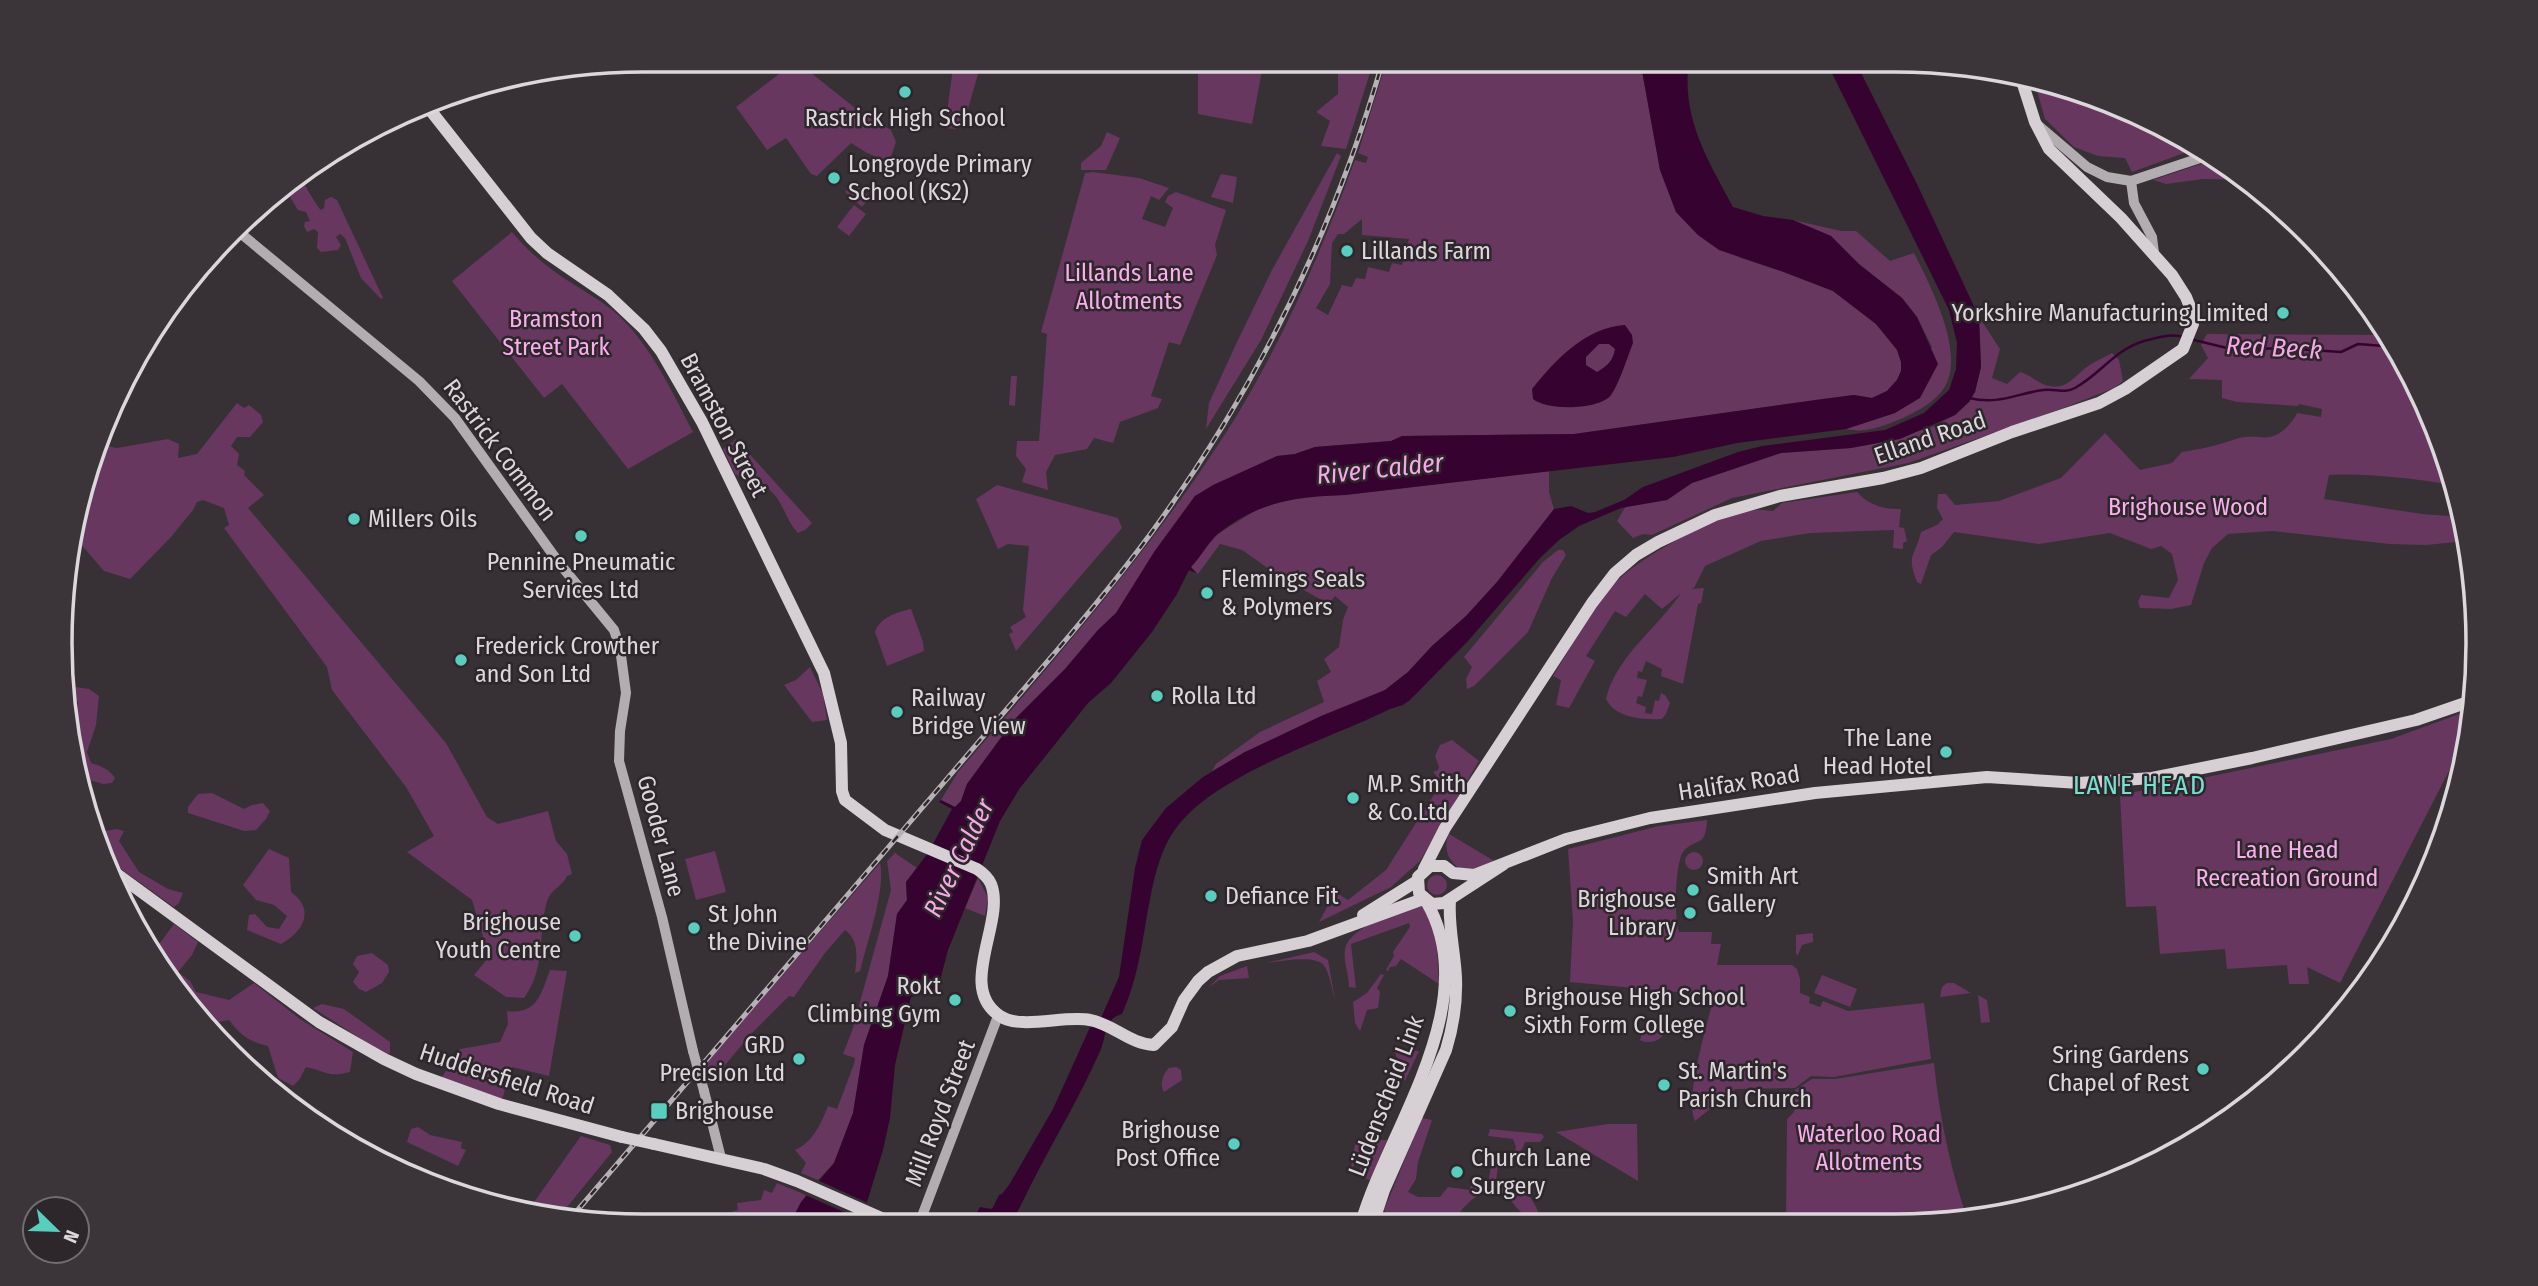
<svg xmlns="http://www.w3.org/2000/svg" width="2538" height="1286" font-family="'Fira Sans Condensed',sans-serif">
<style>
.green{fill:#673760;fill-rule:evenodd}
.water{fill:#360330;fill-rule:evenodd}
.pier{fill:#373035}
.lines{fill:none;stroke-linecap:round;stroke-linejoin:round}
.stream{stroke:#360330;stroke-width:2.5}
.secondary{stroke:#b2adb1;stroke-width:10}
.primary{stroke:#d6cfd4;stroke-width:12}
.rail-casing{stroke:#b6b1b4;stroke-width:5}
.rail{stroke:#2d272b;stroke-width:2.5;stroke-dasharray:8;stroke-linecap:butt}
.secondary-bridge{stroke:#b2adb1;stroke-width:10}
.primary-bridge{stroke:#d6cfd4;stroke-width:12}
.poi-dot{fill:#59cebe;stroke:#2d272b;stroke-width:2.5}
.labels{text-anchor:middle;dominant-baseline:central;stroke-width:5;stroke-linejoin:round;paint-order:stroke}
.poi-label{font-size:24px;fill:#dbd7da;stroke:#2d272b;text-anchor:start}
.park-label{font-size:24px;fill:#fbaeed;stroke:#2d272b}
.street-label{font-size:24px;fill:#dbd7da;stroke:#2d272b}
.water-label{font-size:26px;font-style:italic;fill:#f6a8e7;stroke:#2d272b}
.neighbourhood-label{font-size:26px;letter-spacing:2px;fill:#77dfd0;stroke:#2d272b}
.rim{fill:none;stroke:#dbd7da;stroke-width:3.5}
</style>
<rect width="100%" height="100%" fill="#373035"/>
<g class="green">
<path d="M954,60h28l-14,49 -12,20 -11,-1z"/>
<path d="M1195,60h69l-12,64 -54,-10v-43z"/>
<path d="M1327,60h47l-28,89 -25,-3 9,-25 -14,-9 22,-18v-21l-13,-4z"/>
<path d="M1387,60h253l20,110 16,42 22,23 43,23 40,13 52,20 43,33 21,25 4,13v9l-4,9 -10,11 -15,7 -18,-3 -31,4 -249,35 -171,2 -12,5 -76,6 -20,7 -18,2 -82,40 -40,56 -39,61 -18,17 -33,39 -51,51 -47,64 -6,17 -6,6 -14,-7 17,-28c89,-104 179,-205 254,-318 61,-90 106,-193 143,-294l11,3 2,-6 -10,-4zM1362,219v16l47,4 -7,26 -10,-2 -3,9 -21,-5 -3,12 -9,-1 -4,9 -10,-2 -14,30 -12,-7 14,-24 2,-41 6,-9h6z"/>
<path d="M796,61l63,50 32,19 5,12 -7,20 -22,-9 -16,-10 -34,33 -6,-2 -25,-36 -19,12 -31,-43z"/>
<path d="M2033,77l13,2 107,41 45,28 -66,24 -7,-14 -27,-2 -24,-9 -29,-28z"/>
<path d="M1107,132l13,6 -14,32h-25v-7l20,-17z"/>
<path d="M1337,153l4,3 -33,85 -47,99 -55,89 3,-26 28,-61 35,-72z"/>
<path d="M2216,159l35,21 -48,-1 -37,5 -13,-4z"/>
<path d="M1093,172l46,6 30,10 -10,12 -8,-4 -9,23 23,8 8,-19 -8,-6 3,-6 8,-4 50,18 -11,35 2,10 -37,90 -11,-3 -18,54 11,3 -4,9 -38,14 -7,21 -19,-5 -7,11 -32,6 -9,17 2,18 -26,-8 4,-13 -10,-13 1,-15h22l8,-107 -6,-2 44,-159z"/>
<path d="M299,174c3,6 18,33 22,36l3,-2 1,-8 6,-3 6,3 46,98 -2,1 -20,-21 -16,-40 -5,-4 -4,3 5,8 -3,5 -17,2 -4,-4 1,-16 -4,-3 -7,3 -3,-6 1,-4 5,-1 -4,-9 -8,-2 -15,-24z"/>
<path d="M1221,174l16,3 -4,26 -22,-6z"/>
<path d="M853,182l17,15 -8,10 -17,-15z"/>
<path d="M854,205l12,9 -17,22 -12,-9z"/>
<path d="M1793,220l48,11h15l34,30 24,-8c16,32 47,91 34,127 -7,19 -28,30 -45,38 -17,7 -38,16 -57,11l49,-16 37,-66 -15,-30 -15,-19 -44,-34 -27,-28z"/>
<path d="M512,232c19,23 41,40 66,55 14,9 28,17 40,28 34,32 54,77 75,117l-65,37 -66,-85 -18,14 -92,-117z"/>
<path d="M1979,317l21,32 -8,29 15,6 13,-12c11,3 20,13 30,14 16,3 22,-7 33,-16 8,-7 20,-12 29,-17l7,7 4,21 -9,7 -53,21 -153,54 -176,35 -80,37 -9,-1 -10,4 -16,-17 9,-15 41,-6 25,-17 89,-30 70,-5 79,-20 25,-13 14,-13 6,-10 6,-25z"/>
<path d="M2207,334l182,1 11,16 47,104 7,30c-41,-6 -83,-12 -125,-10l-5,24 98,15 40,3 5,24 -41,4 -36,-1 -118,-13 -44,3 -16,14 -8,15 -13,42 -20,4 -31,-1 -2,-6 3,-7 28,3 9,-18 -6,-26 -11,-8 -10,3 -41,-16 -71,11 -85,-12 -12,15 -11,8 -10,29 -4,-2c-11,-28 -2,-25 4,-50l16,-7 6,-6 -6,-11 1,-14h8l9,11 44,-4 62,-23 44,-45 35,37 32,-7 10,-11c20,-3 36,-7 54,-13 22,-7 33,7 52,-13 4,-5 7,-8 9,-13l24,4 1,-8 -23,-5 -1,2 -61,-4 -15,-4v-18l-33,-1 19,-21 -7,-13z"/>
<path d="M1011,376h6l-2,30 -6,-1z"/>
<path d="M237,403l7,5 5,-3 12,10 2,7 -13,15h-13l-6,9 8,8 -2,11 8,6 -1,4 20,20 -16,13 198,235 41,74 11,7 50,-13 8,30 11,13 5,20 -5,2c-5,11 -16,13 -20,25 -10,35 0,65 -23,97l-18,-1 -32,-22 15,-18 -17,-57 -65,-48 27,-16 -28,-49 -74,-97 -5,-23 -103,-139 5,-3 -5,-17 -21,-8 -6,2 -4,8 -22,27 -41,42 -26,-8 -33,-38 25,-89 21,4 51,-9 11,5 -1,14 19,-4z"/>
<path d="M736,439l76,84 -7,7 -7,3c-15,-16 -13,-32 -33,-47l-5,3 -25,-15 -12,-25z"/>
<path d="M1549,471v21l5,17 -57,73 -31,34 -34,30 -24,26 -23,18 -140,62 -33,19 4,-7 44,-32 64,-30 -7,-21 14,-9 -7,-13 15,-12 4,-27 5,-13 -13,-11 -3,4 -7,2 -46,-26 -37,-26 -22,-6 -22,30 -7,-7 26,-33 43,-26 43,-12 42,-1z"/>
<path d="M997,485l121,33 4,10 -106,123 -7,-17 4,-2 -3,-5 16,-10 -3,-7 6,-64 -21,-2 -10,5 -22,-50z"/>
<path d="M1857,492c12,13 27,18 44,17l-2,18 5,1 3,13 -4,2v6l-10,-1 1,-18 -84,3 -49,8 -56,25 -11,22 -3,1 13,-1 -3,15 -3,1 -15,80 -22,-8 1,-7 -16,-8 -4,11 -4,-1 -1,7 10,2 -5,17 -4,-1 -2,7 10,4 -1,6 7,1 3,-14 4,1 2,-8 4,2 5,8 -4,11 -4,5c-19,1 -47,-1 -56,-20 10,-43 52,-71 75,-106l-19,16 -17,-15 -19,23 -11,-6 -29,45 9,5 -26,47 -13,-3 5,-25 -8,-4c17,-27 38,-67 59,-90 24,-27 109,-75 145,-76 5,-1 11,1 16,1l9,-8z"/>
<path d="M1558,550h5l3,5 -14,23 -24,54 -54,54 -7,3 -1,-10 6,-12 -8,-10 79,-95z"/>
<path d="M911,609l12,33 1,9 -37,15 -12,-34c4,-14 22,-20 36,-23z"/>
<path d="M810,667l13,27 4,26 -15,2 -28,-37 12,-5z"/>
<path d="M76,687l13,2 10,7 -3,29 -9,27 4,11c10,3 18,6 24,15l-3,5 -9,1 -21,-6 -17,-58v-3l11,2 2,-17 -11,-8z"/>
<path d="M2473,709l-4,23 -129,251 -33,-16 2,17h-20l-2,-19 -60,4 -2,-20 -65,5 -4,-48 -30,1 -6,-112 271,-56z"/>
<path d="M1452,740l27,21 -59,100 -29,26 -72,35 16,-30 13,8 38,-30 56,-88 -9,-10 5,-2 1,-3 -4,-11 5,-11z"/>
<path d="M212,793l32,16 8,-4 11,-2 7,8 -4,8 -10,11 -12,1 -56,-18v-6l10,-13z"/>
<path d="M1707,820c-1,29 -12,17 -24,32 -8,12 -9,67 -4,80h33l-1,12h10l-4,21h75l5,4 3,10v14l10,4 -1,6 11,4 3,-6 25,10 76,-8 7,56 -97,18 -23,-1 -16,12 -60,1 -40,32c-11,-21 12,-96 18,-121l-15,-6 -128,-12 3,-61 -5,-72 91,-23z"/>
<path d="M117,829l7,2 -5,10 20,31 29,17 15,4 -4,10 -5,4 -67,-48 -8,-27z"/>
<path d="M1449,834l47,28c-6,3 -14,8 -21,9 -20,3 -35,-19 -26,-37z"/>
<path d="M269,849l20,9 2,34c25,18 12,40 -10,52l-34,-14 2,-15 6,-1 12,13 12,2 8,-13 -13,-11 -18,-5 -13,-15z"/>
<path d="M715,851l11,41 -30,8 -11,-41z"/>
<circle cx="1694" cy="861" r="9"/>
<path d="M895,853l22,15 -11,14 1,18 -10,14 -9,62 -24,69 -11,68 -19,50 -16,17 -17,-7 5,-10 -11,-13c18,-8 26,-26 33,-44l9,3 17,-45 1,-6 -12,-4 9,-23 39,-141 -4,-29z"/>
<path d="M880,863c6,26 -13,80 -20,108l-5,2c2,-16 4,-33 -10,-43l-20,23 -31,44 -5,-1 -37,37 -43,51 -4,-20z"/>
<circle cx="1437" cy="885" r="10"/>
<path d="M978,878l10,20 -3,18 -20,-8z"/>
<path d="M1422,902l14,31 3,51 -38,-25 -5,7 -6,1 -2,4 -2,-1 8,-14 -1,-4 17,-25 -1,-4 -58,21 5,44 -7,-1c0,-12 -6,-27 -4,-38 4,-23 57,-38 77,-47z"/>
<path d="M174,924l24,18 -6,13 -14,17 12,9 6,11 33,8 25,-17 46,36 53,33 -3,20c-23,6 -24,-1 -44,-5l-7,13 -6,6 -15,-8 -10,-32c-18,-4 -28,-11 -39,-26l-10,2 -6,9 -60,-84 7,-4z"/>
<path d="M1813,933v9l-11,3 -4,10 -2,-1v-19z"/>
<path d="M1314,952l14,8 7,40c-3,-10 -5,-24 -10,-33 -7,-14 -46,-5 -60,-4z"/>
<path d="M372,953l16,12 1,7 -7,11 -16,9 -7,-3 -6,-7 6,-10 -6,-8 4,-8z"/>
<path d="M1247,966l2,12 -30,2 -11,8 12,-12z"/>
<path d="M550,970l17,1 -18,105 -37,-9 -10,33 -62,-20 20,-31 40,-7 8,-18 -1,-13c30,4 34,-17 43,-41z"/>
<path d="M1381,974l3,1 -7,13 3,4 -2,16 -11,2 -7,21 -5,-8 -2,-21 14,-9z"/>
<path d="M1822,975l35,14 -7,18 -36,-14z"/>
<path d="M1947,983h7l17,10 -31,4 2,-10z"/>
<path d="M1978,995l9,5 3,22 -9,1z"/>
<path d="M322,1004l22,5 46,33v11l-4,2 -73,-47z"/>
<path d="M1658,1029l5,6c-4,7 -16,9 -23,5l2,-8z"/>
<path d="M1394,1048l25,3 -14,30 -3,-3z"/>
<path d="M1934,1063c5,50 15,99 30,146l-17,10 -2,-4 -19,7h-140l1,-103 7,-7 1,-22 17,-11h23z"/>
<path d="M1176,1067l5,3 1,10 -18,12c-5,-7 -1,-19 5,-24z"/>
<path d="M1422,1118l10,2 -14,42 -2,17 -8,13 10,5h22l8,-10 22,3 1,-6h17l4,-23h21l3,-14 -3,-8 -25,-3 2,-7 52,5 2,3 -4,5h-15c-5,15 -12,23 -27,25l-2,13c7,3 11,1 18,3 12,4 22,22 26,33l-4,7c-17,-6 -23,-26 -39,-34 -19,4 -28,11 -39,26l-10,2 -15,-3 -25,4 -13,-2 -8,4 1,-5 -4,-5z"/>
<path d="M1608,1124h29l1,57 -82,-49z"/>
<path d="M418,1127l12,8 32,7 -1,6 5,2 -8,16 -51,-24 4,-13z"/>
<path d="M581,1136l29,9 2,7 -54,66 -31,-6z"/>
<path d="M1356,1139l31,1 -17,40 -11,-3 4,-23 -6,-1 -3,13 -3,2z"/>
<path d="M777,1183l29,12 -17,30h-89l3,-9 11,1 24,-7 -1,-7 24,-3 3,-10 8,3z"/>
</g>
<g class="water">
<path d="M1640,60h49c-8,58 18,98 44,147l30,9 30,4 38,16 28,28 43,34 15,19 21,47 -18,34 -25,15 -49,16 -109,14 -64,14 -328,38c-49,2 -86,6 -127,39 -10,8 -17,23 -27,33l5,6 -7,-3 -12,24 -25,38 -41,51 -23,20 -68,85 -20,33 -52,129 -12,46 -9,-4 -16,5 -16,68 -5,53 -7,32 -23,75h-40l-5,-8 -11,8h-15l12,-23 33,-39 19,-50 11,-68 24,-69 9,-62 10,-14 -1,-18 22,-29 24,-44 -13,-7 2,-2 14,7 6,-6 6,-17 47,-64 51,-51 33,-39 18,-17 38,-61 41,-56 18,-11 64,-29 18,-2 20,-7 76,-6 11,-5 172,-2 249,-35 31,-4 18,3 15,-7 10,-11 4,-9v-9l-4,-12 -21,-26 -43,-33 -52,-20 -62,-21 -21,-15 -22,-23 -16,-42z"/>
<path d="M1826,61h29l62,123 62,133 2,50 -6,25 -6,10 -14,13 -55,24 -49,9 -70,5 -89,30 -25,17 -46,8 -42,18 -20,14 -19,18 -72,83 -58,59 -7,5 -13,4c-62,31 -177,65 -216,122 -10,14 -16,33 -20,49 -11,47 -12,90 -32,134 -19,6 -15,20 -21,35 -23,53 -55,103 -80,156l-10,19h-40l9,-17 12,2 7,-14 3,-1 7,-9 44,-76 38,-84 6,2 22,-50 16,-109 7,-28 24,-32 37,-31 42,-25 76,-36 64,-26 23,-18 24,-26 34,-30 31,-34 57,-73 17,-3 17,7 7,-1 29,-12 19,-13 95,-35 24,-6 123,-16 39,-17 25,-23 7,-21 1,-26 -8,-33z"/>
<path d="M1625,325l7,10 1,8c-6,15 -13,39 -22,52 -11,15 -64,16 -78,4l-1,-10c23,-29 54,-62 93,-64zM1599,344h10l6,5c-2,12 -8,17 -18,23l-11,-7v-8z"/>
</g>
<path class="pier" d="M815,1179l55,25 -6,17 -61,-27z"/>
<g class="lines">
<g class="stream">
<path d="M2190,339l45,11 47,-2 59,4 17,-8 39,3"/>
<path d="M1969,398c30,7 46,-4 74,-8 12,-2 21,4 32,-2 29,-16 41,-42 77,-49 12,-3 20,-5 32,-2"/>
</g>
<g class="secondary">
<path d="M2039,126l48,41 20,10 24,4"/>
<path d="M239,232l180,149 36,37 104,145 55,67 6,18 6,45 -6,38 -1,30 43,156 31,134"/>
<path d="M2154,253l-2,-16 -18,-34 -3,-22 78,-26"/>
<path d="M704,1091l17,67"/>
<path d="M919,1224l79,-208"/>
</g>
<g class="primary">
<path d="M427,106l104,132 16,15 61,42 36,34 17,22 41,71 122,251 17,70 1,48 3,9 40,30 92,39c6,4 11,8 14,15 15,38 -35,103 9,132 20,14 65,-1 90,4 23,4 40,24 64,25l18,-18 12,-27 14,-19 10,-9 29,-16 71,-15 115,-42"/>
<path d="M1504,864l-60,39 -12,1 -13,-11 -1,-16 12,-11h14l9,7 21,2 92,-36 84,-21 165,-25 172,-16 92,6 73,-5 100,-20 164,-38 58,-20"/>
<path d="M110,869l209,153 65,37 32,15 83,30 123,33"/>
<path d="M1424,869l21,-41 147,-225 23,-30 21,-18 22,-13 57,-27 65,-19 103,-18 38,-10 91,-36 87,-29 26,-14 58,-40 10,-25 -1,-12 -6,-15 -14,-22 -51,-57 -72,-69 -14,-27 -15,-47"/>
<path d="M1363,915l54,-34"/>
<path d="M654,1144l110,25 33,12 98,43"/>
<path d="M1361,1223c28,-96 125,-221 65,-322"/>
<path d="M1373,1223l11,-33 62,-140c7,-23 11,-47 10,-72 -1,-26 -8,-51 -6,-78"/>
</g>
<defs>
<path id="rail" d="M570,1219l465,-543c44,-51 88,-103 127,-158 99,-139 174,-294 221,-458"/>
</defs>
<use href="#rail" class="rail-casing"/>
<use href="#rail" class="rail"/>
<path class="secondary-bridge" d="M693,1051l11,40"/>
<path class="primary-bridge" d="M622,1137l32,7"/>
</g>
<g class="poi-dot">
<circle cx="905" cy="92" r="7"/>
<circle cx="834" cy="178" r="7"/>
<circle cx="1347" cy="251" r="7"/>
<circle cx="2283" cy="313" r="7"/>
<circle cx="354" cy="519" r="7"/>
<circle cx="581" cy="536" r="7"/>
<circle cx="1207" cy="593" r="7"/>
<circle cx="461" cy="660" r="7"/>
<circle cx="1157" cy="696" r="7"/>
<circle cx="897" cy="712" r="7"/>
<circle cx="1946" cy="752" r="7"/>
<circle cx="1353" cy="798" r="7"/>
<circle cx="1693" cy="890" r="7"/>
<circle cx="1211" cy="896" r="7"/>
<circle cx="1690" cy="913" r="7"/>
<circle cx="694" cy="928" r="7"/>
<circle cx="575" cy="936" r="7"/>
<circle cx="955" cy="1000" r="7"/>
<circle cx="1510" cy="1011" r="7"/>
<circle cx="799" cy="1059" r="7"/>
<circle cx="2203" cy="1069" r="7"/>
<circle cx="1664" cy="1085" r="7"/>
<rect x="650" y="1102" width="18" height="18" rx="3.5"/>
<circle cx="1234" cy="1144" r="7"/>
<circle cx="1457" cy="1172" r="7"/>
</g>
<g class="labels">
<g class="poi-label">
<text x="905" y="118" text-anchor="middle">Rastrick High School</text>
<text x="848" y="164">Longroyde Primary<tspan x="848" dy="28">School (KS2)</tspan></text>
<text x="1361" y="251">Lillands Farm</text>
<text x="2269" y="313" text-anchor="end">Yorkshire Manufacturing Limited</text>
<text x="368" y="519">Millers Oils</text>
<text x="581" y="562" text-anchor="middle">Pennine Pneumatic<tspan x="581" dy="28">Services Ltd</tspan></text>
<text x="1221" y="579">Flemings Seals<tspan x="1221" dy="28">&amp; Polymers</tspan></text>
<text x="475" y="646">Frederick Crowther<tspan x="475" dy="28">and Son Ltd</tspan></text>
<text x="1171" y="696">Rolla Ltd</text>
<text x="911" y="698">Railway<tspan x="911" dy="28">Bridge View</tspan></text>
<text x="1932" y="738" text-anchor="end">The Lane<tspan x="1932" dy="28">Head Hotel</tspan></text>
<text x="1367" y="784">M.P. Smith<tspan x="1367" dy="28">&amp; Co.Ltd</tspan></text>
<text x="1707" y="876">Smith Art<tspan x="1707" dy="28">Gallery</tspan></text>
<text x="1225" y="896">Defiance Fit</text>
<text x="1676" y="899" text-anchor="end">Brighouse<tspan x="1676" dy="28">Library</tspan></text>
<text x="708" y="914">St John<tspan x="708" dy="28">the Divine</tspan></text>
<text x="561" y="922" text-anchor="end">Brighouse<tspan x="561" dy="28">Youth Centre</tspan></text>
<text x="941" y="986" text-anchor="end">Rokt<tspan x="941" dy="28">Climbing Gym</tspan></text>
<text x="1524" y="997">Brighouse High School<tspan x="1524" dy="28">Sixth Form College</tspan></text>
<text x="785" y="1045" text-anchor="end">GRD<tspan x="785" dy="28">Precision Ltd</tspan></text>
<text x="2189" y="1055" text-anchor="end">Sring Gardens<tspan x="2189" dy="28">Chapel of Rest</tspan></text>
<text x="1678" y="1071">St. Martin's<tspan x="1678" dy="28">Parish Church</tspan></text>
<text x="675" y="1111">Brighouse</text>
<text x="1220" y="1130" text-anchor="end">Brighouse<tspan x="1220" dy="28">Post Office</tspan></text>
<text x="1471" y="1158">Church Lane<tspan x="1471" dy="28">Surgery</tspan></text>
</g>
<g class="park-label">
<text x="1129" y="273">Lillands Lane<tspan x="1129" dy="28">Allotments</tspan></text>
<text x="556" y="319">Bramston<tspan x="556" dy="28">Street Park</tspan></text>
<text x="2188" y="507">Brighouse Wood</text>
<text x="2287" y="850">Lane Head<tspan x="2287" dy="28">Recreation Ground</tspan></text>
<text x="1869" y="1134">Waterloo Road<tspan x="1869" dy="28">Allotments</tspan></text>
</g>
<g class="street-label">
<text transform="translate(724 425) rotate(62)">Bramston Street</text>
<text transform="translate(1930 438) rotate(-19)">Elland Road</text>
<text transform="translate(500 450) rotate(53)">Rastrick Common</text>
<text transform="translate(1739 783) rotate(-9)">Halifax Road</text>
<text transform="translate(661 836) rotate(75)">Gooder Lane</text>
<text transform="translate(507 1079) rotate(18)">Huddersfield Road</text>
<text transform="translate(1386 1096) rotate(-69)">Lüdenscheid Link</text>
<text transform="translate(940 1113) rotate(-69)">Mill Royd Street</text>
</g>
<g class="water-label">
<text transform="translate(2274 348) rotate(3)">Red Beck</text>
<text transform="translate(1380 469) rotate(-6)">River Calder</text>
<text transform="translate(959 858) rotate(-64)">River Calder</text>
</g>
<g class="neighbourhood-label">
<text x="2140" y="785">LANE HEAD</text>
</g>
</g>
<path d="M0 0H2538V1286H0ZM643 72H1895A571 571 0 0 1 2466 643V643A571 571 0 0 1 1895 1214H643A571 571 0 0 1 72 643V643A571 571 0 0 1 643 72Z" fill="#3b3539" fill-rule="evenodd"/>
<path class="rim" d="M643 72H1895A571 571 0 0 1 2466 643V643A571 571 0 0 1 1895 1214H643A571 571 0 0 1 72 643V643A571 571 0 0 1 643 72Z"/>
<g transform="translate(56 1230) rotate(113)"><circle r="33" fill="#2d272b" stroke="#736d71" stroke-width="2"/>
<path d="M0-5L12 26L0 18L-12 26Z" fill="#59cebe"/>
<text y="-10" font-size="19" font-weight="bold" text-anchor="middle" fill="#dbd7da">N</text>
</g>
</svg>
